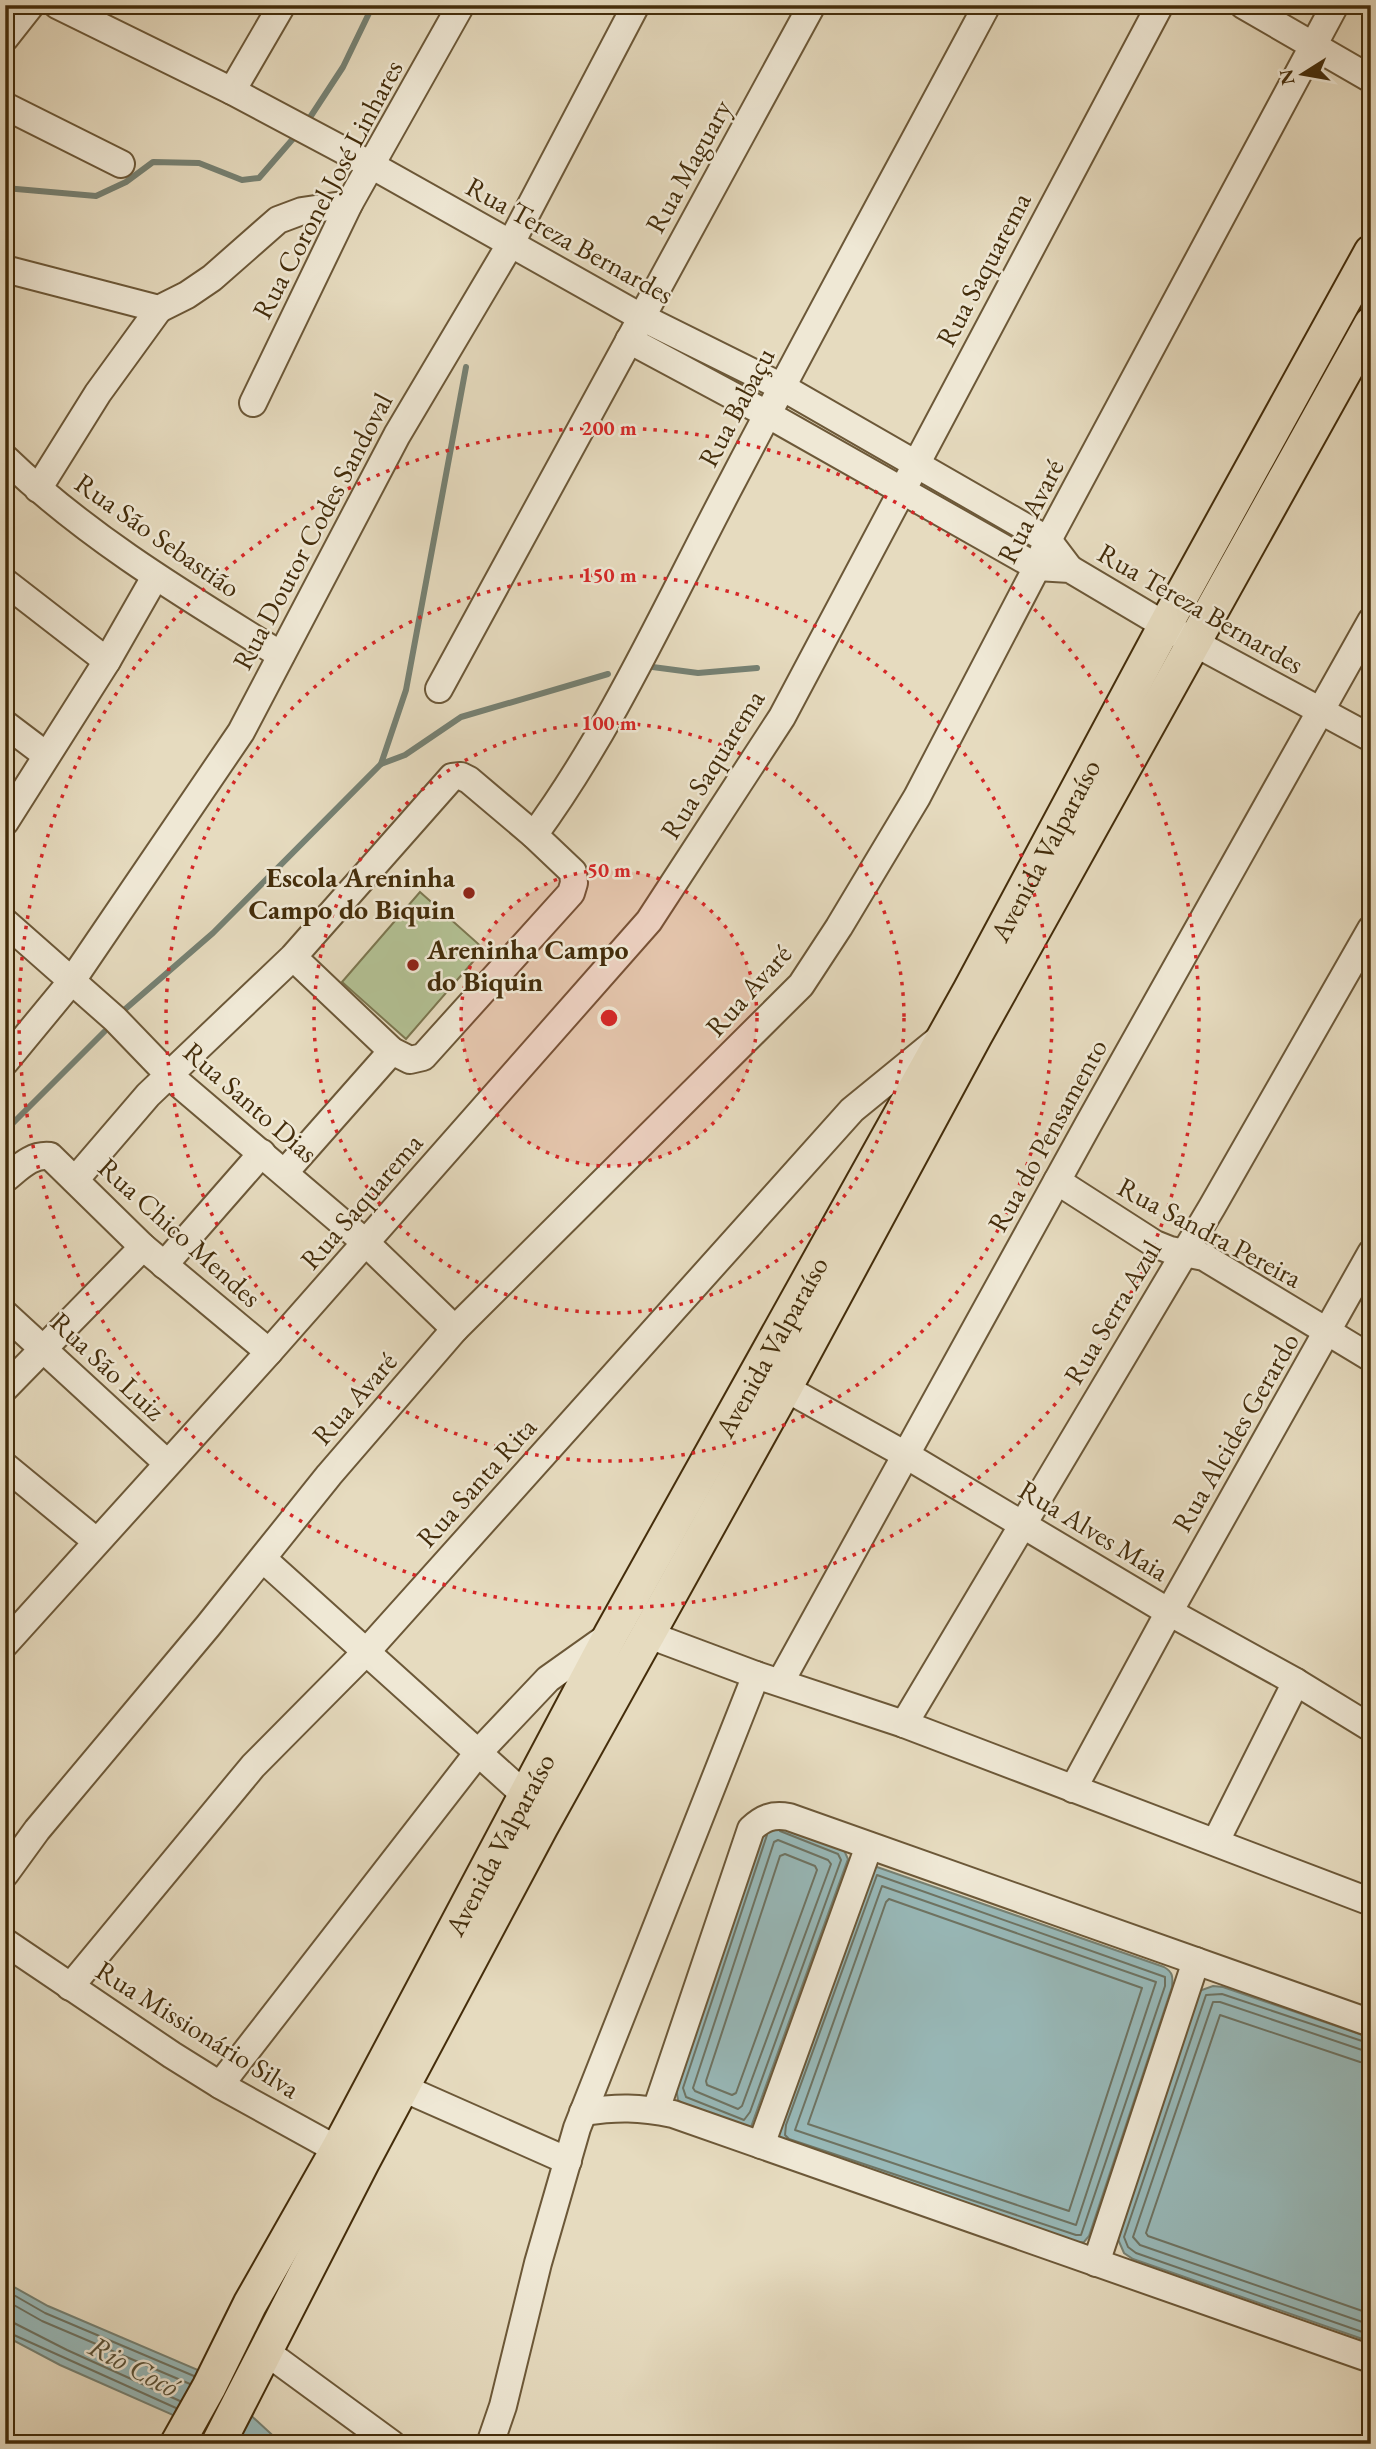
<svg xmlns="http://www.w3.org/2000/svg" width="1376" height="2449" font-family="'EB Garamond',serif">
<style>
.green{fill:#b3c194;stroke:#7c7750;stroke-width:2}
.water{fill:#98b9b9;stroke:#768173;stroke-width:2}
.lines{fill:none;stroke-linecap:round;stroke-linejoin:round}
.shore{stroke:#6e7362;stroke-width:2}
.stream{stroke:#768173;stroke-width:6}
.minor-casing{stroke:#6c5838;stroke-width:30}
.major-casing{stroke:#442d0b;stroke-width:37}
.minor{stroke:#efe8d5;stroke-width:26}
.major{stroke:#e6dbbf;stroke-width:33}
.ring{fill:none;stroke:#d62828;stroke-width:3.5;stroke-dasharray:3.5 7}
.poi-dot{fill:#8f2418;stroke:#efe8d5;stroke-width:2.5}
.labels{text-anchor:middle;dominant-baseline:central;stroke-width:5;stroke-linejoin:round;paint-order:stroke}
.street-label{font-size:28px;fill:#442d0b;stroke:#efe8d5}
.poi-label{font-size:28px;font-weight:bold;fill:#442d0b;stroke:#efe8d5;text-anchor:end}
.water-label{font-size:30px;font-style:italic;fill:#595036;stroke:#efe8d5}
.centre{fill:#d62828;stroke:#efe8d5;stroke-width:3.5}
.ring-label{font-size:21px;text-anchor:middle;font-weight:bold;fill:#d62828;stroke:#efe8d5;stroke-width:5;stroke-linejoin:round;paint-order:stroke}
</style>
<rect width="100%" height="100%" fill="#e6dbbf"/>
<filter id="stains"><feTurbulence type="fractalNoise" baseFrequency=".00286" numOctaves="4"/><feColorMatrix values="0 0 0 0 .2 0 0 0 0 .09 0 0 0 0 .02 0 0 0 .5 -.17"/></filter>
<radialGradient id="worn" r=".72"><stop offset=".6" stop-color="#630" stop-opacity="0"/><stop offset="1" stop-color="#630" stop-opacity=".3"/></radialGradient>
<path class="green" d="M420,892l64,57 -78,90 -64,-57z"/>
<g class="water">
<path d="M773,1823l70,25 5,11 -97,268 -5,1 -63,-24 -5,-4 -2,-12 86,-259z"/>
<path d="M877,1867l287,100c9,5 9,10 8,20l-83,249 -5,6 -8,1 -298,-104 -1,-8 94,-262z"/>
<path d="M1213,1986l10,1 148,51v304l-238,-83 -9,-6 -7,-16 82,-246z"/>
<path d="M5,2282l43,24 157,67 77,71h-69l-42,-30 -111,-49 -55,-29z"/>
</g>
<g class="lines">
<g class="shore">
<path d="M767,1835l-84,253 3,9 58,23 6,-8 91,-252 -3,-6 -58,-23"/>
<path d="M778,1840l50,20 3,4 -89,242 -4,3 -43,-18 -2,-3 81,-246z"/>
<path d="M785,1854l30,12 2,4 -81,223 -4,2 -25,-10 -1,-4 74,-225z"/>
<path d="M877,1875l288,102v9l-84,249h-5l-287,-96 -4,-4 1,-10z"/>
<path d="M882,1886l274,96 -80,243 -281,-95z"/>
<path d="M889,1899l253,89 -73,223 -261,-87 78,-222z"/>
<path d="M1371,2044l-149,-50 -16,1 -82,242 4,10 8,6 235,82"/>
<path d="M1371,2053l-151,-51h-7l-80,235 7,8 231,80"/>
<path d="M1371,2063l-11,-1 -140,-47 -74,218 2,3 223,78"/>
<path d="M5,2290l40,23 149,63"/>
<path d="M5,2300l37,21 148,63"/>
<path d="M5,2322l9,1 53,27 113,51"/>
<path d="M5,2331l171,77"/>
</g>
<g class="stream">
<path d="M307,122l36,-55 30,-62"/>
<path d="M5,188l91,8 30,-14 27,-20 46,1 43,17 17,-2 39,-45"/>
<path d="M645,666l53,7 59,-5"/>
<path d="M381,764l25,-74 60,-323"/>
<path d="M123,1011l90,-78 168,-169 24,-9 56,-38 147,-43"/>
<path d="M5,1131l99,-99"/>
</g>
<defs>
<g id="minor">
<path d="M57,5l175,86 139,74 270,152 141,70 266,153 22,29"/>
<path d="M1243,5l128,74"/>
<path d="M5,38l26,-33"/>
<path d="M232,91l50,-86"/>
<path d="M5,106l116,58"/>
<path d="M5,269l154,40 28,-14 25,-17 66,-58 24,-9 47,-7"/>
<path d="M629,340l138,74 270,153 33,2 123,73 178,96"/>
<path d="M253,403l96,-199 112,-199"/>
<path d="M5,458c82,79 179,137 276,197"/>
<path d="M38,489l60,-96 61,-84"/>
<path d="M5,582l102,79"/>
<path d="M439,689l373,-684"/>
<path d="M5,724l41,31"/>
<path d="M5,822l102,-161 48,-84"/>
<path d="M534,835c78,-106 137,-238 199,-355 83,-159 169,-316 254,-475"/>
<path d="M5,922l110,97 55,57 196,167 89,86"/>
<path d="M5,1062l66,-80 170,-250 156,-297 114,-192 125,-238"/>
<path d="M285,1172l107,-121"/>
<path d="M5,1179c14,-11 26,-25 45,-23l93,91 126,105"/>
<path d="M75,1180l73,-85 145,-138 159,-180 9,-1 8,4 65,55 39,37 1,11 -3,10 -148,164 -13,3 -18,-9 -99,-94"/>
<path d="M1057,1181l98,63 15,6 34,7 167,101"/>
<path d="M164,1265l98,-112"/>
<path d="M5,1314l162,149"/>
<path d="M5,1388l138,-141"/>
<path d="M785,1388l121,67 263,157 127,70 75,46"/>
<path d="M5,1466l91,75"/>
<path d="M263,1559l261,235"/>
<path d="M649,1635l107,40 148,49 467,178"/>
<path d="M5,1644l264,-292 380,-431 133,-204 378,-712"/>
<path d="M781,1681l308,-558 282,-502"/>
<path d="M904,1724l308,-517 159,-278"/>
<path d="M1073,1789l96,-177 202,-359"/>
<path d="M1216,1841l80,-159"/>
<path d="M5,1874l32,-44 171,-204 121,-151 126,-146 346,-344 38,-58 78,-130 120,-230 11,-27 287,-535"/>
<path d="M5,1942l167,113 48,30 134,74"/>
<path d="M70,1987l183,-221 114,-115 485,-541 87,-71"/>
<path d="M220,2085l257,-331 71,-75 62,-44"/>
<path d="M403,2088l165,73"/>
<path d="M656,2110l95,-281c12,-11 21,-15 38,-12l582,206"/>
<path d="M583,2112c34,-5 56,-5 90,2l698,245"/>
<path d="M761,2145l108,-299"/>
<path d="M1096,2263l100,-302"/>
<path d="M265,2351l127,93"/>
<path d="M490,2444l13,-38 35,-143 39,-135 179,-453"/>
</g>
<g id="major">
<path id="s1" d="M177,2444l32,-57 41,-83 88,-155 273,-515 359,-644 196,-366 205,-372"/>
<path d="M218,2444l144,-281 179,-336 244,-439 190,-352 396,-712"/>
</g>
</defs>
<use href="#minor" class="minor-casing"/>
<use href="#major" class="major-casing"/>
<use href="#minor" class="minor"/>
<use href="#major" class="major"/>
</g>
<circle cx="609" cy="1018" r="148" fill="#d62828" fill-opacity=".12"/>
<g class="ring">
<circle cx="609" cy="1018" r="148"/>
<circle cx="609" cy="1018" r="295"/>
<circle cx="609" cy="1018" r="443"/>
<circle cx="609" cy="1018" r="590"/>
</g>
<g class="poi-dot">
<circle cx="469" cy="893" r="7"/>
<circle cx="413" cy="965" r="7"/>
</g>
<g class="labels">
<g class="street-label">
<text transform="translate(688 166) rotate(-61)">Rua Maguary</text>
<text transform="translate(327 189) rotate(-62)">Rua Coronel José Linhares</text>
<text transform="translate(570 240) rotate(29)">Rua Tereza Bernardes</text>
<text transform="translate(983 269) rotate(-62)">Rua Saquarema</text>
<text transform="translate(736 407) rotate(-62)">Rua Babaçu</text>
<text transform="translate(1030 511) rotate(-63)">Rua Avaré</text>
<text transform="translate(312 531) rotate(-62)">Rua Doutor Codes Sandoval</text>
<text transform="translate(158 535) rotate(35)">Rua São Sebastião</text>
<text transform="translate(1201 608) rotate(30)">Rua Tereza Bernardes</text>
<text transform="translate(712 764) rotate(-58)">Rua Saquarema</text>
<text stroke="none"><textPath href="#s1" startOffset="1815">Avenida Valparaíso</textPath></text>
<text transform="translate(748 990) rotate(-48)">Rua Avaré</text>
<text transform="translate(251 1102) rotate(41)">Rua Santo Dias</text>
<text transform="translate(1047 1135) rotate(-61)">Rua do Pensamento</text>
<text transform="translate(361 1201) rotate(-49)">Rua Saquarema</text>
<text transform="translate(180 1232) rotate(42)">Rua Chico Mendes</text>
<text transform="translate(1210 1232) rotate(28)">Rua Sandra Pereira</text>
<text transform="translate(1112 1312) rotate(-59)">Rua Serra Azul</text>
<text stroke="none"><textPath href="#s1" startOffset="1248">Avenida Valparaíso</textPath></text>
<text transform="translate(108 1366) rotate(43)">Rua São Luiz</text>
<text transform="translate(354 1398) rotate(-49)">Rua Avaré</text>
<text transform="translate(1235 1432) rotate(-60)">Rua Alcides Gerardo</text>
<text transform="translate(476 1482) rotate(-48)">Rua Santa Rita</text>
<text transform="translate(1094 1530) rotate(31)">Rua Alves Maia</text>
<text stroke="none"><textPath href="#s1" startOffset="681">Avenida Valparaíso</textPath></text>
<text transform="translate(198 2029) rotate(32)">Rua Missionário Silva</text>
</g>
<g class="poi-label">
<text x="455" y="877">Escola Areninha<tspan x="455" dy="32">Campo do Biquin</tspan></text>
<text x="427" y="949" text-anchor="start">Areninha Campo<tspan x="427" dy="32">do Biquin</tspan></text>
</g>
<g class="water-label">
<text transform="translate(134 2366) rotate(28)">Rio Cocó</text>
</g>
</g>
<circle cx="609" cy="1018" r="10" class="centre"/>
<g class="ring-label">
<text x="609" y="435">200 m</text>
<text x="609" y="582">150 m</text>
<text x="609" y="730">100 m</text>
<text x="609" y="877">50 m</text>
</g>
<rect width="1376" height="2449" fill="none" stroke="#e6dbbf" stroke-width="28"/>
<rect x="7" y="7" width="1362" height="2435" fill="none" stroke="#442d0b" stroke-width="3.5"/>
<rect x="14" y="14" width="1348" height="2421" fill="none" stroke="#442d0b" stroke-width="2"/>
<g transform="translate(1303 74) rotate(259)" stroke="#efe8d5" stroke-width="5" paint-order="stroke">
<path d="M0-5L12 26L0 18L-12 26Z" fill="#442d0b"/>
<text y="-10" font-size="19" font-weight="bold" text-anchor="middle" fill="#442d0b">N</text>
</g>
<rect width="100%" height="100%" filter="url(#stains)"/>
<rect width="100%" height="100%" fill="url(#worn)"/>
</svg>
